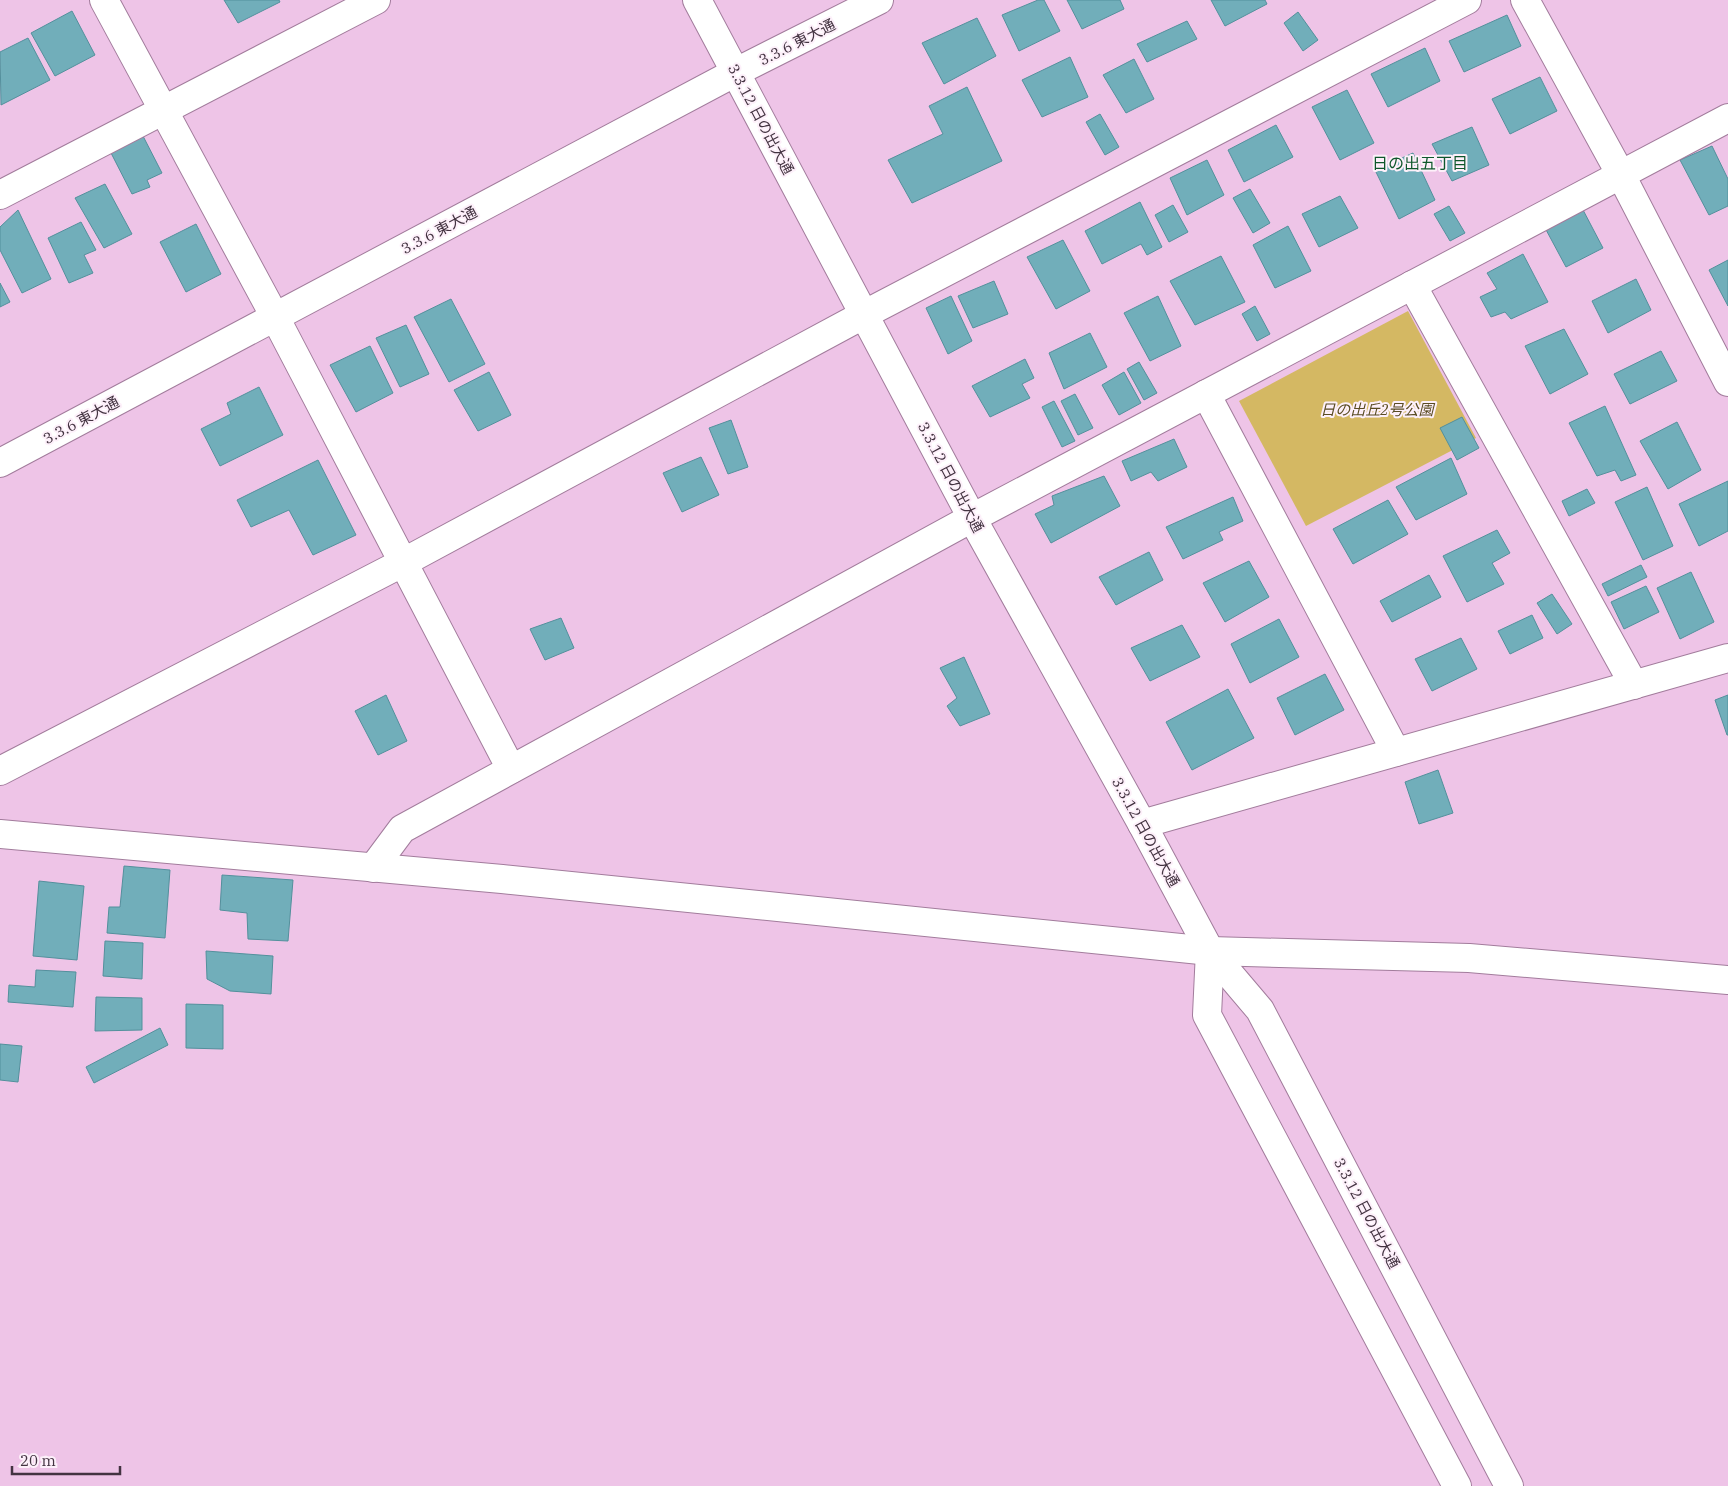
<svg xmlns="http://www.w3.org/2000/svg" width="1728" height="1486" font-family="'IBM Plex Serif','Noto Sans JP',serif">
<style>
.green{fill:#d4b863}
.building{fill:#71aeba;stroke:#53909c}
.lines{fill:none;stroke-linecap:round;stroke-linejoin:round}
.minor-casing{stroke:#a27c9c;stroke-width:30}
.minor{stroke:#fff;stroke-width:28}
.labels{text-anchor:middle;dominant-baseline:central;stroke-width:4;stroke-linejoin:round;paint-order:stroke}
.street-label{font-size:15px;fill:#433341;stroke:#fdf0fa}
.park-label{font-size:15px;font-style:italic;fill:#5a4c23;stroke:#fdf0fa}
.neighbourhood-label{font-size:16px;fill:#0e572b;stroke:#fdf0fa}
</style>
<rect width="100%" height="100%" fill="#eec4e7"/>
<path class="green" d="M1408,311l68,127 -170,88 -67,-125z"/>
<g class="building">
<path d="M224,0h55l1,2 -42,21z"/>
<path d="M1038,0h6l16,31 -41,20 -17,-36z"/>
<path d="M1067,0h53l4,9 -42,20z"/>
<path d="M1211,0h54l2,4 -42,22z"/>
<path d="M72,11l23,44 -40,21 -24,-43z"/>
<path d="M1298,12l20,28 -15,11 -19,-28z"/>
<path d="M1507,15l14,31 -57,26 -15,-31z"/>
<path d="M977,18l19,38 -52,28 -22,-41z"/>
<path d="M1187,21l10,18 -50,23 -10,-18z"/>
<path d="M28,38l22,42 -49,25 -1,-53z"/>
<path d="M1425,48l15,33 -52,26 -17,-33z"/>
<path d="M1070,57l18,40 -46,20 -20,-37z"/>
<path d="M1134,59l20,40 -28,14 -23,-38z"/>
<path d="M1540,77l17,34 -47,23 -18,-35z"/>
<path d="M967,87l35,74 -90,42 -24,-43 55,-26 -14,-28z"/>
<path d="M1347,90l27,53 -34,17 -28,-53z"/>
<path d="M1100,114l19,33 -14,8 -19,-33z"/>
<path d="M1276,125l17,32 -49,25 -16,-32z"/>
<path d="M1472,127l17,38 -37,16 -20,-37z"/>
<path d="M143,136l19,37 -15,7 3,7 -18,7 -22,-43z"/>
<path d="M1712,146l16,33v27l-19,9 -29,-55z"/>
<path d="M1413,153l22,47 -36,19 -24,-49z"/>
<path d="M1207,160l17,35 -37,20 -17,-37z"/>
<path d="M105,184l27,50 -28,14 -29,-50z"/>
<path d="M1250,189l20,34 -17,10 -20,-35z"/>
<path d="M1340,196l18,32 -39,19 -17,-33z"/>
<path d="M1140,202l22,45 -15,8 -6,-11 -39,20 -17,-33z"/>
<path d="M1173,205l15,27 -19,10 -14,-27z"/>
<path d="M1449,206l16,27 -15,8 -16,-27z"/>
<path d="M1582,208l21,40 -37,19 -22,-41z"/>
<path d="M18,210l33,69 -29,14 -22,-43v-23z"/>
<path d="M81,222l15,28 -12,5 9,18 -24,10 -21,-45z"/>
<path d="M196,224l25,50 -35,18 -26,-50z"/>
<path d="M1288,226l23,45 -36,17 -22,-43z"/>
<path d="M1063,240l27,51 -34,18 -29,-52z"/>
<path d="M1523,254l25,48 -37,17 -6,-7 -14,5 -11,-20 17,-8 -10,-16z"/>
<path d="M1221,256l24,46 -50,23 -25,-44z"/>
<path d="M1728,260v46l-19,-36z"/>
<path d="M1636,279l15,31 -43,23 -16,-32z"/>
<path d="M994,281l14,33 -35,14 -15,-32z"/>
<path d="M0,283l10,19 -10,5z"/>
<path d="M951,296l21,45 -24,13 -22,-46z"/>
<path d="M1158,296l23,50 -31,15 -26,-48z"/>
<path d="M451,299l34,65 -36,18 -35,-65z"/>
<path d="M1255,306l15,28 -13,7 -15,-27z"/>
<path d="M406,325l23,49 -29,13 -24,-49z"/>
<path d="M1564,329l24,45 -38,20 -25,-48z"/>
<path d="M1090,333l17,34 -43,22 -15,-36z"/>
<path d="M370,346l23,47 -37,19 -26,-47z"/>
<path d="M1661,351l16,30 -47,23 -16,-30z"/>
<path d="M1025,359l9,19 -12,6 8,14 -40,19 -18,-31z"/>
<path d="M1139,362l18,31 -13,7 -17,-31z"/>
<path d="M489,372l22,43 -33,16 -24,-41z"/>
<path d="M1124,372l17,31 -22,12 -17,-30z"/>
<path d="M259,387l24,48 -63,31 -19,-37 30,-15 -4,-11z"/>
<path d="M1075,394l18,34 -15,7 -17,-34z"/>
<path d="M1054,401l21,40 -13,6 -20,-40z"/>
<path d="M1605,406l31,69 -15,6 -6,-11 -18,6 -28,-53z"/>
<path d="M1462,417l17,31 -22,12 -17,-32z"/>
<path d="M731,420l17,47 -20,7 -19,-46z"/>
<path d="M1677,422l24,48 -33,19 -28,-48z"/>
<path d="M1174,439l13,28 -29,14 -7,-9 -20,9 -9,-20z"/>
<path d="M701,457l18,38 -37,17 -19,-39z"/>
<path d="M1451,458l16,36 -51,26 -20,-33z"/>
<path d="M318,460l38,75 -43,20 -24,-45 -38,17 -14,-27z"/>
<path d="M1104,476l16,30 -69,37 -16,-29 19,-9 -2,-9z"/>
<path d="M1728,481v50l-29,15 -20,-42z"/>
<path d="M1647,487l26,59 -30,14 -28,-58z"/>
<path d="M1587,489l8,14 -26,13 -7,-15z"/>
<path d="M1233,497l10,24 -24,11 4,8 -40,19 -17,-32z"/>
<path d="M1388,500l20,34 -55,30 -20,-35z"/>
<path d="M1497,530l13,23 -18,10 12,21 -37,18 -24,-46z"/>
<path d="M1149,552l14,28 -47,25 -17,-28z"/>
<path d="M1249,561l20,36 -44,25 -22,-39z"/>
<path d="M1641,565l6,12 -39,19 -6,-12z"/>
<path d="M1691,572l23,50 -34,17 -23,-51z"/>
<path d="M1429,575l12,22 -49,25 -12,-21z"/>
<path d="M1646,586l13,26 -35,17 -13,-27z"/>
<path d="M1552,594l20,30 -15,10 -20,-31z"/>
<path d="M1532,615l11,23 -33,16 -12,-23z"/>
<path d="M561,618l13,30 -29,12 -15,-31z"/>
<path d="M1279,619l20,38 -49,26 -19,-39z"/>
<path d="M1182,625l18,32 -50,24 -19,-33z"/>
<path d="M1461,638l16,31 -45,22 -17,-32z"/>
<path d="M964,657l26,57 -30,12 -13,-20 10,-8 -17,-30z"/>
<path d="M1325,674l19,36 -49,25 -18,-37z"/>
<path d="M1228,689l26,49 -62,32 -26,-48z"/>
<path d="M386,695l21,46 -29,14 -23,-44z"/>
<path d="M1728,695v40h-1l-12,-35z"/>
<path d="M1438,770l15,43 -34,11 -14,-42z"/>
<path d="M124,866l46,4 -5,68 -58,-5 2,-26h11z"/>
<path d="M222,875l71,5 -5,61 -40,-2 -1,-26 -27,-3z"/>
<path d="M39,881l45,5 -7,74 -44,-4z"/>
<path d="M105,941l38,2 -1,36 -39,-3z"/>
<path d="M206,951l67,5 -2,38 -41,-3 -23,-12z"/>
<path d="M36,970l40,2 -3,35 -65,-5 1,-17 26,2z"/>
<path d="M96,997l46,1v32l-47,1z"/>
<path d="M186,1004l37,1v44l-37,-1z"/>
<path d="M160,1028l8,17 -74,38 -8,-16z"/>
<path d="M0,1044l22,2 -4,36 -18,-2z"/>
</g>
<g class="lines">
<defs>
<g id="minor">
<path d="M104,0l171,317 236,452"/>
<path d="M697,0l275,518 170,306 68,127 50,59 249,476"/>
<path d="M1525,0l96,175 107,207"/>
<path d="M0,195l376,-195"/>
<path d="M1412,285l222,400"/>
<path d="M1206,394l190,358"/>
<path d="M0,463l736,-391 143,-72"/>
<path d="M0,771l404,-209 461,-248 602,-314"/>
<path d="M1142,824l586,-166"/>
<path d="M0,834l502,45 708,72 259,7 259,22"/>
<path d="M373,868l29,-39 570,-311 756,-400"/>
<path d="M1210,951l-3,64 250,471"/>
</g>
</defs>
<use href="#minor" class="minor-casing"/>
<use href="#minor" class="minor"/>
</g>
<g class="labels">
<g class="street-label">
<text transform="translate(797 42) rotate(-27)">3.3.6 東大通</text>
<text transform="translate(761 119) rotate(62)">3.3.12 日の出大通</text>
<text transform="translate(439 230) rotate(-28)">3.3.6 東大通</text>
<text transform="translate(81 420) rotate(-28)">3.3.6 東大通</text>
<text transform="translate(951 477) rotate(62)">3.3.12 日の出大通</text>
<text transform="translate(1146 832) rotate(61)">3.3.12 日の出大通</text>
<text transform="translate(1367 1213) rotate(62)">3.3.12 日の出大通</text>
</g>
<g class="park-label">
<text x="1377" y="409">日の出丘2号公園</text>
</g>
<g class="neighbourhood-label">
<text x="1420" y="163">日の出五丁目</text>
</g>
</g>
<path d="M12 1466v8h108v-8" fill="none" stroke="#433341" stroke-width="2.5"/>
<text x="20" y="1466" font-size="15" fill="#433341" stroke="#fdf0fa" stroke-width="4" paint-order="stroke">20 m</text>
</svg>
